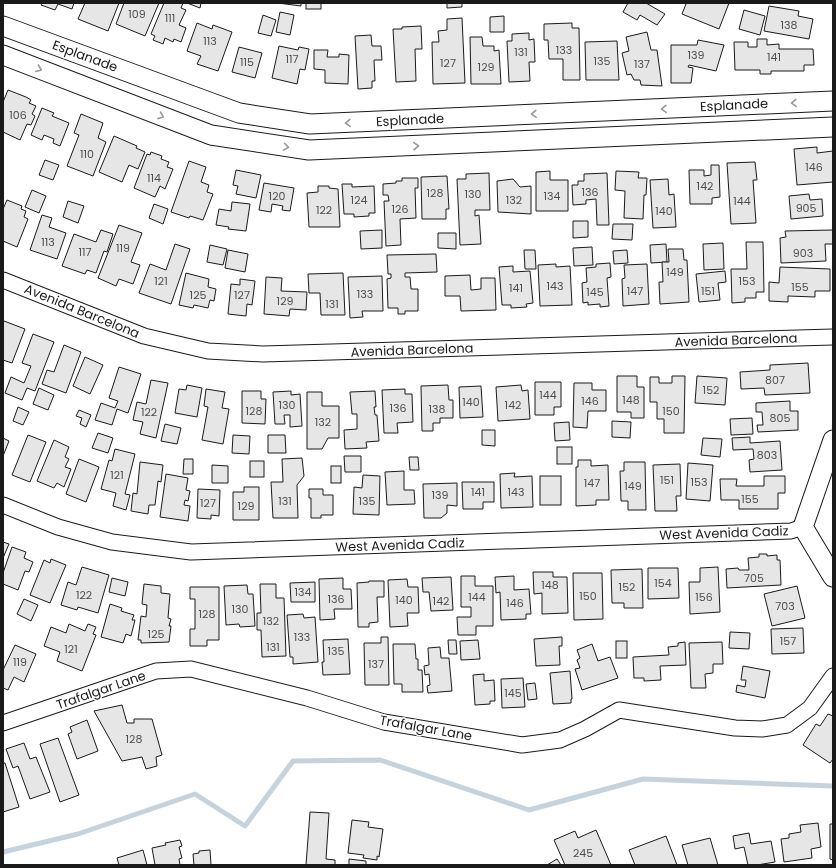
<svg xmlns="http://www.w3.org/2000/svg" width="836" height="868" font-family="Poppins,sans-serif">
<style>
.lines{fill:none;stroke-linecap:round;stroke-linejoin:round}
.stream{stroke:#c6d2dc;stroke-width:5}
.building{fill:#e6e6e6;stroke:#1a1a1a}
.minor-casing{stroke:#1a1a1a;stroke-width:17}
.tertiary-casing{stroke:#1a1a1a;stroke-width:21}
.minor{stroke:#fff;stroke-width:15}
.tertiary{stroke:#fff;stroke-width:19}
.oneway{stroke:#989898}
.labels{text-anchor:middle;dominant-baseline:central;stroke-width:3;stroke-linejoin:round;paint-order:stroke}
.number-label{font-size:11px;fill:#4d4d4d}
.street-label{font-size:13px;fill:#1a1a1a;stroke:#fff}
</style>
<rect width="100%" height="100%" fill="#fff"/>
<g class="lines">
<path class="stream" d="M3,852l75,-18 117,-40 50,32 48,-65 87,-1 149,50 114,-31 190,7"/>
</g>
<g class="building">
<path d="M42,3h32l-2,6 -14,-5 -3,6 -14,-5z"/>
<path d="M85,3h34l-11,28 -30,-12z"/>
<path d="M124,3h35l-14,33 -29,-12z"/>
<path d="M164,3h19l-2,5 5,2 -7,15 7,3 -5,14 -7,-3 -1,3 -8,-4 -2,6 -10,-4 2,-4 -4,-2z"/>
<path d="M187,3h14l-1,5z"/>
<path d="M278,3h23v3z"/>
<rect x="306" y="3" width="15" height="6"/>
<path d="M447,3h15v4l-15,1z"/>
<path d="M628,3h18l19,11 -8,11 -17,-10 -3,5 -14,-8z"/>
<path d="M684,3h45l-10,26 -37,-15 4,-10z"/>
<path d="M769,6l30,5 -1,5 15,3 -4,20 -45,-8z"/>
<path d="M744,10l21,6 -5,19 -21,-6z"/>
<path d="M280,12l14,3 -4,20 -14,-3z"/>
<path d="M263,15l13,5 -5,16 -13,-3z"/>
<path d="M504,16v16h-14v-15z"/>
<path d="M462,18l3,65 -32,1 -1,-42h7l-1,-11 9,-1v-11z"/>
<path d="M197,23l15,6 1,-4 19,7 -14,39 -21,-7 4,-8 -14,-5z"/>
<path d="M572,23v5h7l1,52h-17v-21h-14l-1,-19h-4v-16z"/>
<path d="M421,26l1,23h-7l1,32 -20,1 -3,-53h9v-2z"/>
<path d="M647,32l4,18h6l5,36 -21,-1 -1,-5h-6l-3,-6 -4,1 -5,-22 7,-2 -3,-14z"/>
<path d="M529,33v7l5,-1 1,23h-6l1,19 -21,1 -2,-41h5v-7z"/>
<path d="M371,35l1,11h9l1,14h-8l1,21h-3v7l-14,1 -3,-53z"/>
<path d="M470,37h12l1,9h11v5l5,-1 2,34h-30z"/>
<path d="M757,39h10v6l12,-1v5h34l1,16h-10v6h-33v3h-11v-4h-25l-1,-28h14v5h9z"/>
<path d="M698,40l26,5 -8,26 -27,-6 -1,2 5,1 -2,15h-20v-38h26z"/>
<path d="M617,41l2,39h-33l-1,-38z"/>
<path d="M279,46l19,4 1,-3 10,2 -4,21 -5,-1 -3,15 -25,-6z"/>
<path d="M239,47l23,6 -7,25 -23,-6z"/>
<path d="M314,50h14l-1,7h12v-3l10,1 -1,29 -23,-1v-13l-11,-1z"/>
<path d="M8,90l18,7 5,3 -2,3 7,3 -4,8 3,2 -4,9 -4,-1 -7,16 -17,-8v-30z"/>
<path d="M42,108l12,5 -2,3 17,7 -9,23 -7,-3 1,-4 -10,-4 -2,5 -11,-5z"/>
<path d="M81,114l22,9 -5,15 8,4 -13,34 -26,-10 12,-31 -5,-2z"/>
<path d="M114,136l23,10 -1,2 9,4 -7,17 -9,-4 -7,17 -23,-10z"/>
<path d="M817,147v6l16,-2v31l-36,3 -3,-36z"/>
<path d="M151,152l11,4 -1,3 8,3 -2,5 6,2 -8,20 -5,-3 -5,11 -21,-9 13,-34 3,1z"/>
<path d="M45,160l14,5 -6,15 -14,-5z"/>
<path d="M189,161l17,6 -5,15 8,3 -2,7 6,2 -10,26 -13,-4 -1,2 -18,-6z"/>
<path d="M755,162l2,18h-4l3,43 -25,1 -4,-61z"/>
<path d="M711,165h8l1,32 -8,1v6h-22l-1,-34h15v6l7,-1z"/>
<path d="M236,170l25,5 -5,23 -20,-4 2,-8 -5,-1z"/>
<path d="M550,171v9h18v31h-32v-39z"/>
<path d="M616,171l23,1 -1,6h9l-1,17h-2l-1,24 -19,-1 1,-27 -10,-1z"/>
<path d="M489,173l1,37h-15v6l4,-1 2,29 -21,1 -3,-66h9v-5z"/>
<path d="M607,173l2,52h-12l-1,-26 -10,1v4l-13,1 -1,-20h6v-4h6v-7z"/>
<path d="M447,176l2,33h-3v10h-24l-1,-42z"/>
<path d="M402,178h16v10h-3l1,30 -16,1 1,26 -15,1 -2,-45h5l-1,-6h-5v-11l13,-1v-2h6z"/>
<path d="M513,179l7,8 11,-1v28l-33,-2 -1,-31z"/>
<path d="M668,179l1,16 5,-1 2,33 -23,1 -3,-48z"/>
<path d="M264,183l30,5 -4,23 -8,-1 1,-4 -11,-2 -1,8 -12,-2z"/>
<path d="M342,184h10v3l22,-1 1,27h-6v3l-15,1v-3h-10z"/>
<path d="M318,186h11v2l9,1 2,38h-31l-2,-34 11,-1z"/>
<path d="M32,190l14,6 -7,17 -14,-6z"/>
<path d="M809,194l1,6 12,-1 1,17 -32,3 -2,-23z"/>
<path d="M7,200l15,6 -1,3 5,2 -2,6 4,2 -11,28 -14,-6v-32z"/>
<path d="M68,201l16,5 -6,17 -15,-6z"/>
<path d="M232,202l18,2 -4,27 -18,-2 1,-2 -13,-2 3,-16 12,2z"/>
<path d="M154,204l14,5 -5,15 -14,-6z"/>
<path d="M42,215l10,3 -3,9 17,6 -9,26 -27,-9z"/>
<path d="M573,221h15v16l-15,1z"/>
<path d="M613,224h20l-1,16 -20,-1z"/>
<path d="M119,225l23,8 -11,29 9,3 -7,19 -14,-5 -3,7 -18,-8z"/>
<path d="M101,230l12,4 -6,18 -3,-1 -8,22 -9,-3 -2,4 -23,-8 12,-32 22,8z"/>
<path d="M382,230v18l-21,1 -1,-18z"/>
<path d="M833,230v14h-8l1,17 -45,2 -1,-25 6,-1 -1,-6z"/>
<path d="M438,233h18v16l-18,-1z"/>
<path d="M746,242h17l1,50h-8v6h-11v4l-13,1 -1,-34h16z"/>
<path d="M723,243l1,26 -20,1 -1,-26z"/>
<path d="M175,244l15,5 -19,55 -32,-11 11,-29 16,6z"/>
<path d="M666,244l1,18 -16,1 -1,-18z"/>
<path d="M210,245l17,4 -4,16 -16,-3z"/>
<path d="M592,247l1,18 -19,1 -1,-18z"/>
<path d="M668,249h15l1,11h3l2,42 -29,2 -1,-22h4l-1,-20h7z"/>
<path d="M228,250l20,4 -3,18 -20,-4z"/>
<path d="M524,250h11l1,19h-11z"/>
<path d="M627,250l1,13 -14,1 -1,-13z"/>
<path d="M436,254l1,18 -32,1v4h5l1,12h7v22h-13v3h-7v-6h-10l-1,-29 4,-1v-4h-3l-1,-19z"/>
<path d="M610,263l1,14 -4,1 2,28 -9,1v-3l-12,1v-3l-5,1 -1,-20 5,-1 -1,-14 10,-1v-3z"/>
<path d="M556,264v3l14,-1 2,39 -32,1 -2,-41z"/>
<path d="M647,264l2,40 -26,2 -1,-27 3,-1 -1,-13z"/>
<path d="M513,266v6l17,-1 3,32 -7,1 1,3 -16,1v-3h-9l-3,-38z"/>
<path d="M780,267l50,2v22h-15v6l-27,-1v6l-19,-1v-19l10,1z"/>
<path d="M725,271l1,11 -8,1 2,17 -21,2 -3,-28z"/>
<path d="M186,273l23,6 -1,8 8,2 -2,12 -4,-1 -2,8 -14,-3 -1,3 -14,-3z"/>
<path d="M343,273l2,42h-24l-1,-22h-11l-1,-19z"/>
<path d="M470,275l1,15 10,-1v-11h14l1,32 -35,1 -1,-15h-15v-20z"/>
<path d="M382,276l1,35h-21l1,6 -13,1 -2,-41z"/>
<path d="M266,277l16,1 -1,13 26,1 -1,18 -16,-1 -1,7 -25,-2z"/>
<path d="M240,279l15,2 -3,24 -5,-1 -1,12 -18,-2 3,-30 9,1z"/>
<path d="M4,321l21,8 -13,34 -9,-3v-36z"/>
<path d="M33,334l21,8 -19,49 -8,-3 -5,12 -17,-7 6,-16 13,6 7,-17 -9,-3z"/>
<path d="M64,345l17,7 -15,41 -24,-9 5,-14 7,2z"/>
<path d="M85,357l18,8 -13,29 -17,-8z"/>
<path d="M808,363l2,30 -45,2 -1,-7 -23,1 -1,-17 30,-2v-5z"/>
<path d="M119,367l22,7 -13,39 -11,-4 -5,16 -17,-5 6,-17 14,5 3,-7 -9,-3z"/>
<path d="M617,376h20v11h7v31h-13v-6h-14z"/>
<path d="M672,376h13l-1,57h-20v-14h-7v-17h-7v-25h9v6h13z"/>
<path d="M697,376l30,2 -2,27 -30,-2z"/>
<path d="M151,380l17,3 -12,55 -16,-4 3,-12 -10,-2 4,-18 9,2z"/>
<path d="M535,382h26v25h-7v8h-19z"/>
<path d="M574,383h18v7h14v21h-18l-1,17 -14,-1z"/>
<path d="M187,385l15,3 -5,29 -22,-4 4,-24 7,1z"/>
<path d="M448,385l1,15h4v18h-13v5h-7v8h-11l-1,-45z"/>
<path d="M521,385l1,6 6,-1 2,29 -32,2 -2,-34z"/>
<path d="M481,386l2,31 -23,1 -1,-31z"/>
<path d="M39,388l15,7 -6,15 -15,-6z"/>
<path d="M206,389l19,3 -3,16 7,1 -6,35 -21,-4 6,-33 -4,-1z"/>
<path d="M405,389v5h7l1,28 -16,1 1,10h-14l-2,-43z"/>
<path d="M242,391h19v8h5l-1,25 -23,-1z"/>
<path d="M291,391v4l9,-1 2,32 -12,1v-12h-6l1,9h-10l-2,-32z"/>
<path d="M375,391l1,16h-2l1,8h2l2,26 -13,1 1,6 -22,1 -1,-19 13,-1v-15h-5l-2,-22z"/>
<path d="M307,392h15v14h17v32h-11l-6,11h-15z"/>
<path d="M790,401v10h8v19l-40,2 -1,-7h6l-1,-13h-6v-9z"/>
<path d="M18,407l11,5 -6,13 -10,-4z"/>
<path d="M79,410l12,5 -5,12 -6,-3 2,-6 -6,-2z"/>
<path d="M752,418l1,16 -22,1 -1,-16z"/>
<path d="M612,421l19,1 -1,16 -18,-1z"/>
<path d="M569,422l1,18 -15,1 -1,-18z"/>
<path d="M165,424l16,4 -4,16 -16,-3z"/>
<path d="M482,430h13v16l-13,-1z"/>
<path d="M98,433l15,5 -5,15 -16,-5z"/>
<path d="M28,435l18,7 -16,40 -18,-7z"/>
<path d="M233,435l17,1 -1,18 -17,-1z"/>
<path d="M268,435h17l1,18h-18z"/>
<path d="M750,437v6l30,-2 2,29 -32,2 -1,-12 5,-1 -1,-10 -20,1 -1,-12z"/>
<path d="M3,438l6,3 -6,15z"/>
<path d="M703,438l19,1 -2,18 -19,-2z"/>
<path d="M54,440l15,7 -4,10 4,2 -4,8 6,2 -7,18 -7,-4 -3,5 -17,-7z"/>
<rect x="557" y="447" width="15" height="17"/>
<path d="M115,449l20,5 -10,40 5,1 -4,15 -13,-4 3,-13 -15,-4 8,-29 3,1z"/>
<path d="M344,456h17v16h-16z"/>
<path d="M409,457h9l1,13h-9z"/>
<path d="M302,458l2,18 -7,9 1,33h-25l-2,-36h12l-1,-23z"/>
<path d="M79,459l20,8 -13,35 -20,-8z"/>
<path d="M184,459h9v15h-10z"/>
<path d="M578,460h13v6l17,-1 1,35h-13v5l-20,1v-39h2z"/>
<rect x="250" y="461" width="14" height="16"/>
<path d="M140,462l23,3 -2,17 -3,-1 -3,24h-6l-1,9 -17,-3 2,-18 4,1z"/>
<path d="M624,462h21l1,48h-18v-9h-7l-1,-30h4z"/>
<path d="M688,463l25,2 -3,36 -24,-2z"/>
<path d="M680,464l1,32h-5l1,15h-22l-2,-46z"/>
<path d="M212,465l16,1v17h-16z"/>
<rect x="331" y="466" width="10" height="17"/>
<path d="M404,471v19h10l1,14 -28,1 -2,-33z"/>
<path d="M515,473l-1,4 18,-1 1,31 -32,1 -1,-34z"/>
<path d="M166,474l22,4 -2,12 4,1 -2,10 -3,-1 -1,5 6,1 -2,15 -28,-4z"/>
<path d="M363,475l17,1 -1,39 -26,-1 1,-27 8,1z"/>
<rect x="540" y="476" width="21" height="29"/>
<path d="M764,476h21v17h-7v16h-39v-9h-18l-1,-21h17l-1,7h28z"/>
<path d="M462,482h32v20h-11v7h-20z"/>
<path d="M457,483v23l-10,-1v8l-6,5h-17l-1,-34z"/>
<path d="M244,487h15v33h-26v-28h11z"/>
<path d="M198,489l22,1 -1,26 -8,-1v4l-14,-1z"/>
<path d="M309,489h14v6h10v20h-12v3h-10v-20h-2z"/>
<path d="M3,542l6,2 -6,14z"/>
<path d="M12,547l14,5 -2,6 9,4 -4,10 -4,-1 -7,19 -15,-6v-11z"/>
<path d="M759,554h8v2l10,-1v5h3l1,25 -54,3 -1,-19 12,-1 1,2h10l-1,-12 11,-1z"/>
<path d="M51,559l15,6 -16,38 -20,-8 14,-35 6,3z"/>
<path d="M82,567l27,8 -11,38 -20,-6 -1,3 -16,-5 7,-23 8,3z"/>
<path d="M718,567l2,45 -30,2 -1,-32h11v-14z"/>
<path d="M648,568h30l1,30 -31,1z"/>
<path d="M642,569l1,39h-19v-5h-12l-1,-33z"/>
<path d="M533,572h20v5h14l1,36 -26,1v-21l-8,1z"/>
<path d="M573,573h29l1,46 -29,1z"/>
<path d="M461,576h14v10h18v40h-17v9h-18l-1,-18h14v-10h-10z"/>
<path d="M514,576v14l15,-1 2,25h-5v5l-25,1 -1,-28 -4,1 -1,-16z"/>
<path d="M451,577l2,33 -22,1 -2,-19h-6l-1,-14z"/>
<path d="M112,578l16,4 -3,14 -16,-4z"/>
<path d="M343,578v11h8l1,20h-18l1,10 -15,1 -1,-41z"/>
<path d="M407,579l1,8h10l1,26h-12l1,13 -18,1 -2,-47z"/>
<path d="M369,581h15v16h-7l1,25 -9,1v4h-11l-1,-44 12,-1z"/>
<path d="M315,582v20h-24l-1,-19z"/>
<path d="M144,584l17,2v7l9,1 -2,24 3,1 -2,7h2l-2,16 -28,1v-3h-3l3,-24 5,1 1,-12 -5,-1z"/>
<path d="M260,584h16v14h8l2,58 -24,1 -1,-27h-4v-17h4z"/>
<path d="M247,585l1,9h5l2,32 -15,1 -1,-3 -13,1 -2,-39z"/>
<path d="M797,586l8,32 -33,8 -8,-32z"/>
<path d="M190,587h29v53h-12v6h-17v-17h5v-30h-5z"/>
<path d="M24,599l14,6 -7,16 -14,-7z"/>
<path d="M110,604l12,4 -1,3 13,4 -2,5h3l-4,16 -5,-2 -3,9 -22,-6z"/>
<path d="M303,614l1,4 11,-1 3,45 -25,2v-7h-3l-3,-42z"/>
<path d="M69,624l16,7 3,-7 8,3 -3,7 3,1 -14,36 -25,-10 3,-9 -16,-6 7,-19 15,6z"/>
<path d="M803,628l1,25 -32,1 -1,-25z"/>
<path d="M730,632l20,1 -1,16 -20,-1z"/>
<path d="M381,637h7l1,48h-24l-1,-42h17z"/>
<path d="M562,637v9h-3l1,19 -24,1 -2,-27z"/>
<path d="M348,639l2,35 -27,1 -1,-13h2l-1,-22z"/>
<path d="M448,640h8l1,14h-8z"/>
<path d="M478,640l2,19 -19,1 -1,-19z"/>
<rect x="616" y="641" width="11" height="17"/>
<path d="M685,642l1,23 -26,1 1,14 -17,1v-3h-10l-1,-21 36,-2 -1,-8 10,-1v-3z"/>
<path d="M722,642l1,22h-10v9l-8,1 1,14h-15l-2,-45z"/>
<path d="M393,644h22l1,15h2v11h4l1,22h-21v-8h-8z"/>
<path d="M592,644l6,17 12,-4 8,21 -36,12 -7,-21 5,-1 -3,-8 3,-2 -3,-8z"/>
<path d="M15,645l21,9 -12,28 -10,-5 -6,13 -5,-2v-18z"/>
<path d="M440,647l1,11h8l3,33 -24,2 -1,-7 3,-1 -1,-11 -4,1 -1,-9 5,-1 -1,-17z"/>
<path d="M743,666l27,5 -5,27 -29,-6 1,-7 8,2 1,-7h-5z"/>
<path d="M570,671l2,28h-1v4l-18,1 -3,-31z"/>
<path d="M484,674v7l10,-1 1,21h-5v3l-15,1 -2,-30z"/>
<path d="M523,678l2,29 -23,1 -1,-29z"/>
<path d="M535,683l2,16 -9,1 -2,-16z"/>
<path d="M122,705l5,18h7v-4h18l10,36 -6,2 1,9 -11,3 -4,-12 -20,4 -28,-50z"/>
<path d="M828,714l5,2v43l-3,4 -27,-18 13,-21 4,2z"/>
<path d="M87,720l11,31 -21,8 -9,-25 4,-2 -2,-5z"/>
<path d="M58,738l21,57 -19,7 -20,-58z"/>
<path d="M24,743l6,16 6,-2 14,35 -20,7 -12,-33 -5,2 -7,-19z"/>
<path d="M3,763h2l14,44 -16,5z"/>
<path d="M310,812l19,1 -3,46 9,1v5h-29z"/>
<path d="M352,820l17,2 -1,5 15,2 -4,28 -2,-1v4l-14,-2 1,-3 -16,-2z"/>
<path d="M818,823l3,24 -10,2 1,9 -28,4 -3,-23 8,-1v-4l12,-2 -1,-7z"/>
<path d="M830,824h3v36l-3,-1z"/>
<path d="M596,830l15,35h-46l-11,-25 21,-9 3,7z"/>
<path d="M749,833l2,11 20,-3 4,21 -18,3h-9l-4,-18 -9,2 -2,-13z"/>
<path d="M666,836l11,29h-42l-6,-15z"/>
<path d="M710,838l8,27h-30l-6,-20z"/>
<path d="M180,840l2,6 -3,1 3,11 -3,1 1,6h-25l-3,-17 14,-3 -1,-2z"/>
<path d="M143,850l4,15h-28l-2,-7z"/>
<path d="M210,850l1,15h-17l-1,-11 6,-1v-2z"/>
<path d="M349,859l17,2v4h-17z"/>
<path d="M557,859l4,6h-14z"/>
</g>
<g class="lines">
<defs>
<g id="minor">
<path d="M3,280l141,56 64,15 55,3 570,-17"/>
<path d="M3,505l55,22 54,15 79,10 600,-21 12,-4"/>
<path d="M3,723l153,-52 35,-2 116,29 77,24 138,23 38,-5 25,-11 34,-19 116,18 27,1 25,-4 23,-17 23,-32"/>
</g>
<g id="tertiary">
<path d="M3,26l236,87 71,11 523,-23"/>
<path d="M3,55l208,80 98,15 524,-23"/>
<path d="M833,440l-30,87 30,50"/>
</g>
</defs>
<use href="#minor" class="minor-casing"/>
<use href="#tertiary" class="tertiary-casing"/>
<use href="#minor" class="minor"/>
<use href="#tertiary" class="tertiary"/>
</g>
<defs><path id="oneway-chevron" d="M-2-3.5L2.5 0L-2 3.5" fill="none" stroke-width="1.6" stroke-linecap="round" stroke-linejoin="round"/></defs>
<g class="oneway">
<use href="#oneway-chevron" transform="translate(39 69) rotate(21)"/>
<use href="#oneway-chevron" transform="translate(794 103) rotate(177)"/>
<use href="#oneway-chevron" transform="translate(664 109) rotate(177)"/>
<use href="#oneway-chevron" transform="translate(534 114) rotate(177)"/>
<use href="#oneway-chevron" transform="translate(161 116) rotate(21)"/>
<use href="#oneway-chevron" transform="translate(348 123) rotate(178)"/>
<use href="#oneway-chevron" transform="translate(416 146) rotate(-2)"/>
<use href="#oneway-chevron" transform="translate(286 147) rotate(9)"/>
</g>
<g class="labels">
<g class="number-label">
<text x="137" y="14">109</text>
<text x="170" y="18">111</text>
<text x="789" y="25">138</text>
<text x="210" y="41">113</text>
<text x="564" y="50">133</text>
<text x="521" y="52">131</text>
<text x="696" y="55">139</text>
<text x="774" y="57">141</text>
<text x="292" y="59">117</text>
<text x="602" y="61">135</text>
<text x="247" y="62">115</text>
<text x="448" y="63">127</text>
<text x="642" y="64">137</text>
<text x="486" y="67">129</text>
<text x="18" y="115">106</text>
<text x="87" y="154">110</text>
<text x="814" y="167">146</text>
<text x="154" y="178">114</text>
<text x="705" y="186">142</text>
<text x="590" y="192">136</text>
<text x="435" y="193">128</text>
<text x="473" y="194">130</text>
<text x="277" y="196">120</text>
<text x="552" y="196">134</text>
<text x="359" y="200">124</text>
<text x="514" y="200">132</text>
<text x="742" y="201">144</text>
<text x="806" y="208">905</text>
<text x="400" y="209">126</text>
<text x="324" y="210">122</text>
<text x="664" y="211">140</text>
<text x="48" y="242">113</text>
<text x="123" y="248">119</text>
<text x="85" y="252">117</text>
<text x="803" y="253">903</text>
<text x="675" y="272">149</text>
<text x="161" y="281">121</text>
<text x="747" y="281">153</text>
<text x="555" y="286">143</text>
<text x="800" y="287">155</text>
<text x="516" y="288">141</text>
<text x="635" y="291">147</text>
<text x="708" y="291">151</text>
<text x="595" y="292">145</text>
<text x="365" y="294">133</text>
<text x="198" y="295">125</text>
<text x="242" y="295">127</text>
<text x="285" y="301">129</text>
<text x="332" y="304">131</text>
<text x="775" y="380">807</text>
<text x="711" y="390">152</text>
<text x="548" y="395">144</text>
<text x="631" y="400">148</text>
<text x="590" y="401">146</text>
<text x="471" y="402">140</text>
<text x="287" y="405">130</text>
<text x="513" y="405">142</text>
<text x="398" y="408">136</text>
<text x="437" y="409">138</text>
<text x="254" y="411">128</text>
<text x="671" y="411">150</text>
<text x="149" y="412">122</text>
<text x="780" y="418">805</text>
<text x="323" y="422">132</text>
<text x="767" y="455">803</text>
<text x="117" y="475">121</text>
<text x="667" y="480">151</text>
<text x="699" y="482">153</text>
<text x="592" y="483">147</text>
<text x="633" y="486">149</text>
<text x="478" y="492">141</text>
<text x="516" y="492">143</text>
<text x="440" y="495">139</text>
<text x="750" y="499">155</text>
<text x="285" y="501">131</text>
<text x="367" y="501">135</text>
<text x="208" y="503">127</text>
<text x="246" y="506">129</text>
<text x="754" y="578">705</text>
<text x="663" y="583">154</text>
<text x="550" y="585">148</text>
<text x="627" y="587">152</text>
<text x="303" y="592">134</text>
<text x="84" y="595">122</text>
<text x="588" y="596">150</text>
<text x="477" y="597">144</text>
<text x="704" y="597">156</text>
<text x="336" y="599">136</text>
<text x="404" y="600">140</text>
<text x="441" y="601">142</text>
<text x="515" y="603">146</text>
<text x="785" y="606">703</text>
<text x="240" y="609">130</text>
<text x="207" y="614">128</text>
<text x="271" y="621">132</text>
<text x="156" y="634">125</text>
<text x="302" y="637">133</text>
<text x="788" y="641">157</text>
<text x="273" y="647">131</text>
<text x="71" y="649">121</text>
<text x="336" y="651">135</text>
<text x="20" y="662">119</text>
<text x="376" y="664">137</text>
<text x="513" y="693">145</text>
<text x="134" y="739">128</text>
<text x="583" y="853">245</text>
</g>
<g class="street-label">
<text transform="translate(85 56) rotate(20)">Esplanade</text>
<text transform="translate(734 105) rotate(-3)">Esplanade</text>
<text transform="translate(410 120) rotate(-3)">Esplanade</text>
<text transform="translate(82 311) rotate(22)">Avenida Barcelona</text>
<text transform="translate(736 340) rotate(-2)">Avenida Barcelona</text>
<text transform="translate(412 350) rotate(-2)">Avenida Barcelona</text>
<text transform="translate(724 533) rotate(-2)">West Avenida Cadiz</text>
<text transform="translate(400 545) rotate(-2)">West Avenida Cadiz</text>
<text transform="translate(101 690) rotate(-19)">Trafalgar Lane</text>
<text transform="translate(426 728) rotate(10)">Trafalgar Lane</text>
</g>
</g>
<rect width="836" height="868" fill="none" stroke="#1a1a1a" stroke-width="8"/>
</svg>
